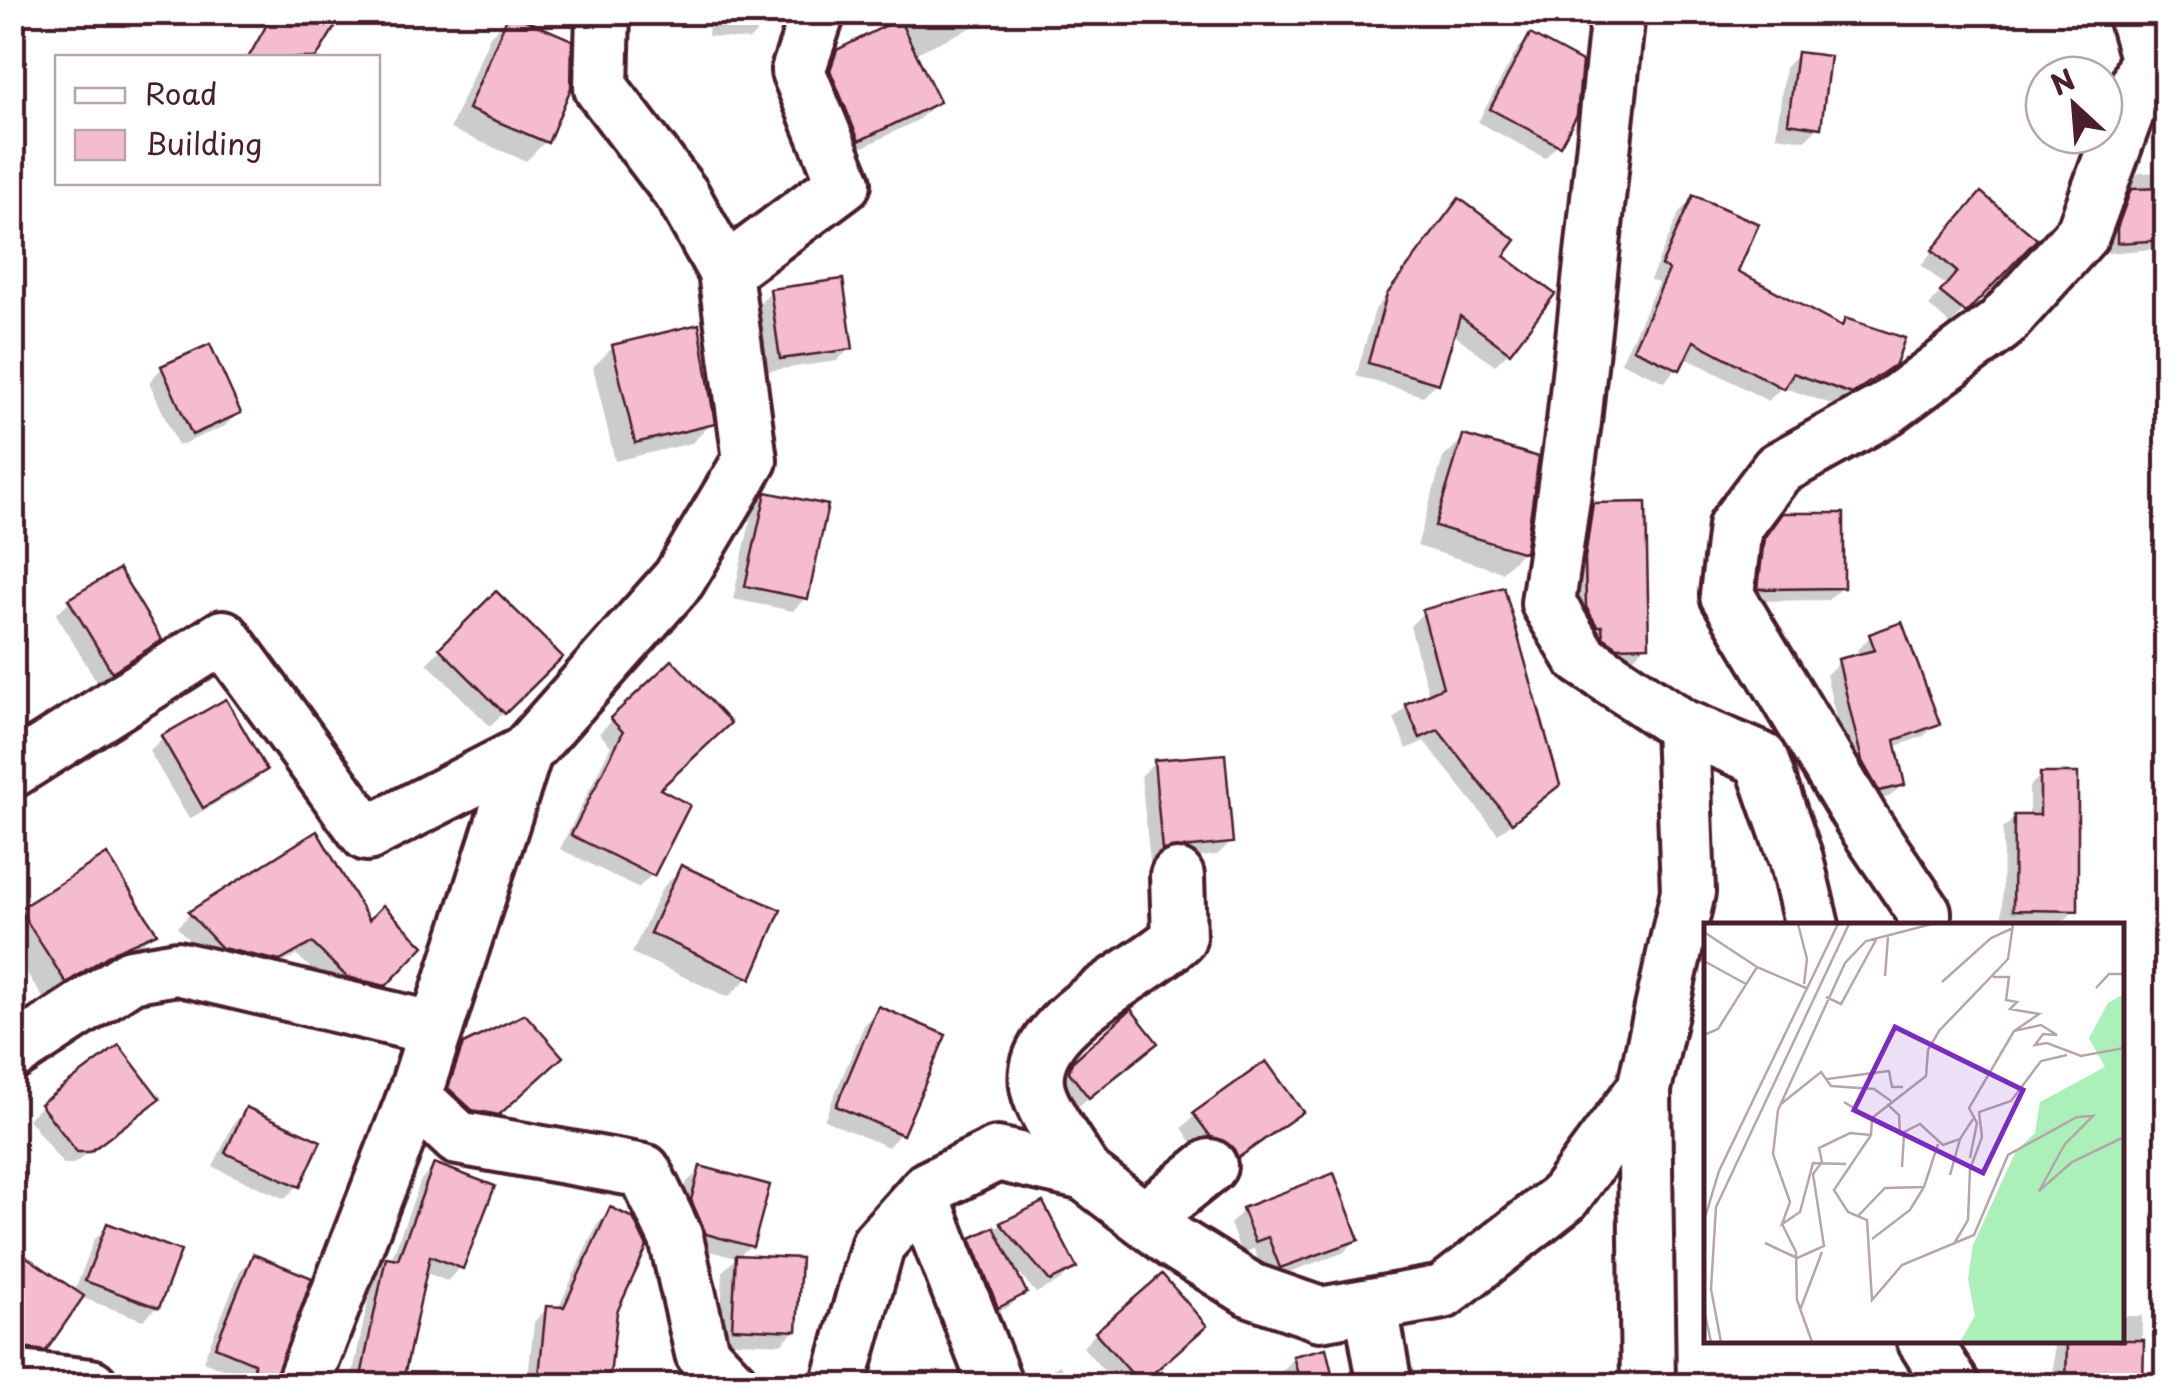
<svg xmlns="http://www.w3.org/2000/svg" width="2179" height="1398" font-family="'Playpen Sans',sans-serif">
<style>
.shadow{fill:#0003}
.building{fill:#f5bcce;stroke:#4a1f2b;stroke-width:2.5}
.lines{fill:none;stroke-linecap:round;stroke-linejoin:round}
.minor-casing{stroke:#4a1f2b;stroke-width:60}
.minor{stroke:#fff;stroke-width:52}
.inset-road{fill:none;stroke:#b7a5aa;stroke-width:2.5}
.view{fill:#7b2cbf;fill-opacity:0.15;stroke:#7b2cbf;stroke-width:5}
.inset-edge{fill:none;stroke:#4a1f2b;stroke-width:5}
</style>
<rect width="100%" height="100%" fill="#fff"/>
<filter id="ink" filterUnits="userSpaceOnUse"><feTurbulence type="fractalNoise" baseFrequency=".01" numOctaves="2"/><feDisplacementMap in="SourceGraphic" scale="20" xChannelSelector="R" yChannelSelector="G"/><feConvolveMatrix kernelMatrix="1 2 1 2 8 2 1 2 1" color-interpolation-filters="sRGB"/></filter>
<g filter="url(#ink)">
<g class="shadow">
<path d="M710,12h54l-2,15 -13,13 -41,-4z"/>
<path d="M919,12h86l-91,42 23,48 -19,18 -77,38 -22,-87 19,-19z"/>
<path d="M510,16l36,125 -20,20 -76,-32 40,-93z"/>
<path d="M1530,37l28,107 -13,14 -67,-36 39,-72z"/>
<path d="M1798,54l21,72 -14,14 -29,-4 9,-68z"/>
<path d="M2166,172v76l-59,5v-12l20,-45v-11l12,-12z"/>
<path d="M1694,198l40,74 104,56 8,-7 48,42 -57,43 -55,-19 -14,14 -84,-45 -19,26 -44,-20 37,-79 -8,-3 30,-69z"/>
<path d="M1459,201l42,56 8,95 -14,13 -43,-32 -15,50 -14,13 -67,-20 19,-66z"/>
<path d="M1968,209l65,31 -83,85 -21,-19 17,-20 -25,-21z"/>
<path d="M771,292l79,56 -13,13 -70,10 -9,-66z"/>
<path d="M613,347l99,76 -20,20 -77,18 -22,-94z"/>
<path d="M162,368l76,44 -13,14 -47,20 -29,-64z"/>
<path d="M1463,438l59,114 -20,20 -85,-26 26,-88z"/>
<path d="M767,495l39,102 -13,14 -60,-12 20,-91z"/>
<path d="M1594,506l52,139 -20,20 -49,-20 -4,-119z"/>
<path d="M1783,516l59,71 -14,13 -82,1 5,-48z"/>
<path d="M496,594l63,63 -69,69 -63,-63z"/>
<path d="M70,601l89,39 -61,44 -42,-70z"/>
<path d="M1423,613l121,184 -46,37 -74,-93 -17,8 -13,-30 13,-13 22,-10 -19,-70z"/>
<path d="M1871,636l66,87 -13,13 -30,11 9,37 -14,13 -24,6 -16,-28 -23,-100 14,-14 20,-5 -3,-6z"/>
<path d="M672,664l-16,126 -4,85 -14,13 -78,-39 51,-103 -12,-13z"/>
<path d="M163,738l101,32 -13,13 -62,36 -40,-68z"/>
<path d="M1155,762l76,80 -14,13 -67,7 -9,-86z"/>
<path d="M2041,775l34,135 -12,12 -61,-1 1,-92 12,-12h14v-30z"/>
<path d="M682,868l67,109 -21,20 -96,-44 30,-65z"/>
<path d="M21,911l133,21 -20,20 -42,18 -47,31 -33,-51v-30z"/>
<path d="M190,914l179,9 52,23 -51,52 -37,-8 -36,-35 -33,19 -56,-14 -31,-33z"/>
<path d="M879,1009l22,124 -13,14 -64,-27 41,-97z"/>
<path d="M1155,1043l-80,66 -19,-23 18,-23z"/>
<path d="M464,1046l82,24 -63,57 -47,-25 14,-42z"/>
<path d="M157,1099l-83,65h-11l-35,-45 14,-14z"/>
<path d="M246,1110l52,75 -13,14 -72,-32 20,-43z"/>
<path d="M1300,1111l-76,58 -27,-19 -15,-22 13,-13z"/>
<path d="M434,1166l27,101 -14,14 -23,-9 -24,113 37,-7 1,8h-88l24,-113 17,-13 30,-80z"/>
<path d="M701,1169l50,76 -13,12 57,73 -14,14 -61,-3 3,-70 13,-13 -43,-11 -14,-33 8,-32z"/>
<path d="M1042,1205l32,62 -14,14 -24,12 -23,-27 11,26 -14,14 -26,13 -25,-65 13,-14z"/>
<path d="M610,1210l5,101 -8,75h-80l7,-64 13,-14 11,1 39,-85z"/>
<path d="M1243,1211l113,29 -13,13 -77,27 -12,-31 -13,4 -11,-29z"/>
<path d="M107,1226l50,81 -14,13 -63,-23 -50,66 -18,-2v-106l62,38 20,-53z"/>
<path d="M254,1257l6,127 -57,-23 37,-90z"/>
<path d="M2122,1316h20l-1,70h-88l1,-46h68z"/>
<path d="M1096,1333l83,16 -41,37h-21l-34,-39z"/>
<path d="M1294,1359l39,27h-85l34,-10 -1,-4z"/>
<path d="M1060,1365l10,21h-47l3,-3z"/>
</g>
<g class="building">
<path d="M274,12h70l-28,46h-68z"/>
<path d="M509,13l63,27 -1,48 -23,55 -80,-34z"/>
<path d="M899,19l41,83 -81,39 -29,-71 7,-20z"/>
<path d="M1530,34l52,28 -5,53 -17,31 -70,-37z"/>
<path d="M1797,52l33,4 -9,72 -33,-5z"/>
<path d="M2166,188v52l-49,3v-15l14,-39z"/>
<path d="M1981,192l56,47 -71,74 -26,-21 17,-20 -25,-22z"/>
<path d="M1693,195l66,29 -21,47 104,56 3,-9 60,20 -9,26 -44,30 -59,-21 -9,16 -90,-48 -14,29 -47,-21 36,-79 -8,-4z"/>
<path d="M1459,198l57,42 -12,16 51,38 -45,59 -50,-37 -21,68 -71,-21 19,-69z"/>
<path d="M843,279l10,70 -73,10 -10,-70z"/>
<path d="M699,324l16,100 -80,19 -23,-98z"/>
<path d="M210,344l31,69 -49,22 -31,-69z"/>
<path d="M1463,435l76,22 -14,96 -90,-27z"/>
<path d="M766,492l62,13 -20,94 -63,-13z"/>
<path d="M1646,502l3,144 -31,1 -15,-10 -1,-11h-5l-11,-19 -1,-49 8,-55z"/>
<path d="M1782,513h62v75l-86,1 6,-51z"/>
<path d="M119,569l43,71 -50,32 -44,-73z"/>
<path d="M1504,587l56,198 -48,38 -74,-93 -18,8 -15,-34 38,-17 -21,-77z"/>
<path d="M496,591l67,66 -58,57 -66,-66z"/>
<path d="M1902,622l38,102 -45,16 10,45 -26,6 -17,-30 -24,-102 37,-9 -6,-16z"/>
<path d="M672,660l59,63 -71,66 30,16 -36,71 -83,-41 52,-103 -13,-14z"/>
<path d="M226,699l41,71 -64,38 -42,-72z"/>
<path d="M1225,754l8,89 -71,7 -8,-90z"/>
<path d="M2040,773h38v138l-65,-1 1,-95h26z"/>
<path d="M317,831l52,89 14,-15 41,41 -38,40 -39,-9 -35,-34 -32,18 -58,-13 -34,-36z"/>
<path d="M107,854l50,79 -42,18 -49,32 -47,-74z"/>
<path d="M681,865l100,45 -30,69 -101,-46z"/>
<path d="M878,1006l68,29 -43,100 -67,-29z"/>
<path d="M1131,1009l27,34 -69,55 -20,-26 3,-10z"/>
<path d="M525,1014l38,43 -64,58 -27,-5 -24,-22 15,-44z"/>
<path d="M119,1045l41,54 -70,53h-13l-37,-48z"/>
<path d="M1266,1061l37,51 -65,46 -5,-11 -22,-10 -18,-24z"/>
<path d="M246,1107l75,34 -21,46 -75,-34z"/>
<path d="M434,1163l61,23 -32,83 -33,-13 -28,130h-43l27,-129 12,2z"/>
<path d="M700,1166l70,19 -17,62 -47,-13 -15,-34z"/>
<path d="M1334,1173l25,67 -79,28 -12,-31 -13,5 -13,-34z"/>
<path d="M1043,1202l34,66 -27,13 -50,-58z"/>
<path d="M610,1207l23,11 14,29 -30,65 -8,74h-71l8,-80 18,1z"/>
<path d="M107,1223l74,28 -22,57 -74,-27z"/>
<path d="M994,1227l33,66 -29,15 -27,-70z"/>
<path d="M12,1247l72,49 -38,55 -20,-3 -14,-9z"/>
<path d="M253,1254l59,24 -39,108h-17l-2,-23 -39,-16z"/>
<path d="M736,1255l65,3 -4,73 -65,-3z"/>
<path d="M1162,1274l45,52 -66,58 -46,-52z"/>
<path d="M2067,1340h77l-1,46h-77z"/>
<path d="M1326,1348l9,38h-34l-8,-30z"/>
</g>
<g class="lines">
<defs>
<g id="minor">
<path d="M1618,12l-44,410 -26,181 33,55 101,68 79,33 35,100 16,67"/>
<path d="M725,272l119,-89 -46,-112 20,-59"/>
<path d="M12,771l211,-134 144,197 158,-81"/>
<path d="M1924,926v-14l-61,-90 -136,-227 8,-69 43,-57 108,-60 114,-84 83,-92 64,-175 -13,-46"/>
<path d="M12,1054l119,-78 46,-8 259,61"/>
<path d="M1644,1089l4,297"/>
<path d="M414,1097l44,41 186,33 32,67 26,115 31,33"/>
<path d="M1085,1174c-14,-25 -37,-53 -46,-80 -21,-68 98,-116 140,-156l-2,-62"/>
<path d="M922,1195l74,191"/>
<path d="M1144,1219l66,-53"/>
<path d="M1371,1307l14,79"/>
<path d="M1924,1340l29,46"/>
<path d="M12,1377l79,9"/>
<path d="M302,1386l112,-289 111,-344 154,-174 71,-119 -25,-188 -42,-76 -82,-108 2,-76"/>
<path d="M838,1386l40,-142 50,-56 69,-34 88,20 89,68 77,48 69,24 123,-22 121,-95 80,-108 44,-197 -6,-166"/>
</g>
</defs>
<use href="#minor" class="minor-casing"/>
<use href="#minor" class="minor"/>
</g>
</g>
<g transform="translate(1704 923)">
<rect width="420" height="420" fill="#fff"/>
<path d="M420,71v348h-164l15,-26 -7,-37 5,-34 43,-94 19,-18 5,-31 65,-35 -16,-29 19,-35z" fill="#abefb9"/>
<path class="inset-road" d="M94,1l9,35 -3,25M309,1l-5,35 -69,72 -11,19 -2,26 -54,42 -1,17 -37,55 14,22 19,8 5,80 30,-35 72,-30 34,-80 69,-38 16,-1 -28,28 -26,47 33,-29 52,-25M0,9l53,35M0,38l42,23M181,53l3,-39M289,54h16l-3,23 11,2 -7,7 29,5 -25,17 27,-6 16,10 -14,-1 -8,11 12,-2 34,13 43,-8M238,59l49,-44 22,-10M392,65l13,-14h15M122,74l15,7 36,-66M0,112l14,-6 39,-62 49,21M123,156l62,-8 3,16h11M140,179l28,17M77,181l40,-32 10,14 43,3 17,12M183,181l12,11 1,19 20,-10 23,21 17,-6 13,-20M266,235l7,-35 -8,-15 45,-77M142,241l-33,-1 -13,49 -18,12 8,-22 -17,-48 5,-44 67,-147 21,-22 66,-17M198,244l2,-33M246,252l10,-36M154,293l27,-28 39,-1 14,-43M0,298l15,-50 119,-247M78,301l14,28 1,48 15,42M168,316l38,-29 14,-23M251,319l13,-22 2,-51 12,-32 -3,-25 32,-11 30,-40 26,-6M61,320l30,14M91,336l29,-13 -11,-72 9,-12 -3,-14 31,-15 21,2M0,387l7,32M96,387l22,-58M17,419l-10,-53 5,-82 133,-283"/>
<path class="view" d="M191,104l128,63 -40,83 -129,-63z"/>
<rect width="420" height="420" class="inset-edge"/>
</g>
<rect width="2179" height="1398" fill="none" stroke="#fff" stroke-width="50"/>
<rect x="25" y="25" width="2129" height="1348" fill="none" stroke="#4a1f2b" stroke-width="4" filter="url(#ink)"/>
<rect x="55" y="55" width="325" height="130" fill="#ffffff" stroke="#b7a5aa" stroke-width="2.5"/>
<rect x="75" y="88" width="50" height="15" fill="#ffffff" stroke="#b7a5aa" stroke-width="2.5"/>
<text x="145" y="105" font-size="30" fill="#4a1f2b">Road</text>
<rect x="75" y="130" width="50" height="30" fill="#f5bcce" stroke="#b7a5aa" stroke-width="2.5"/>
<text x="145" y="155" font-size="30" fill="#4a1f2b">Building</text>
<g transform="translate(2074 105) rotate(334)"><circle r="48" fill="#ffffff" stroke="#b7a5aa" stroke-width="2.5"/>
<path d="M0-8L18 38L0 25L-18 38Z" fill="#4a1f2b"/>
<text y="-15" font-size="28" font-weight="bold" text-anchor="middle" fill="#4a1f2b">N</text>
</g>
</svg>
